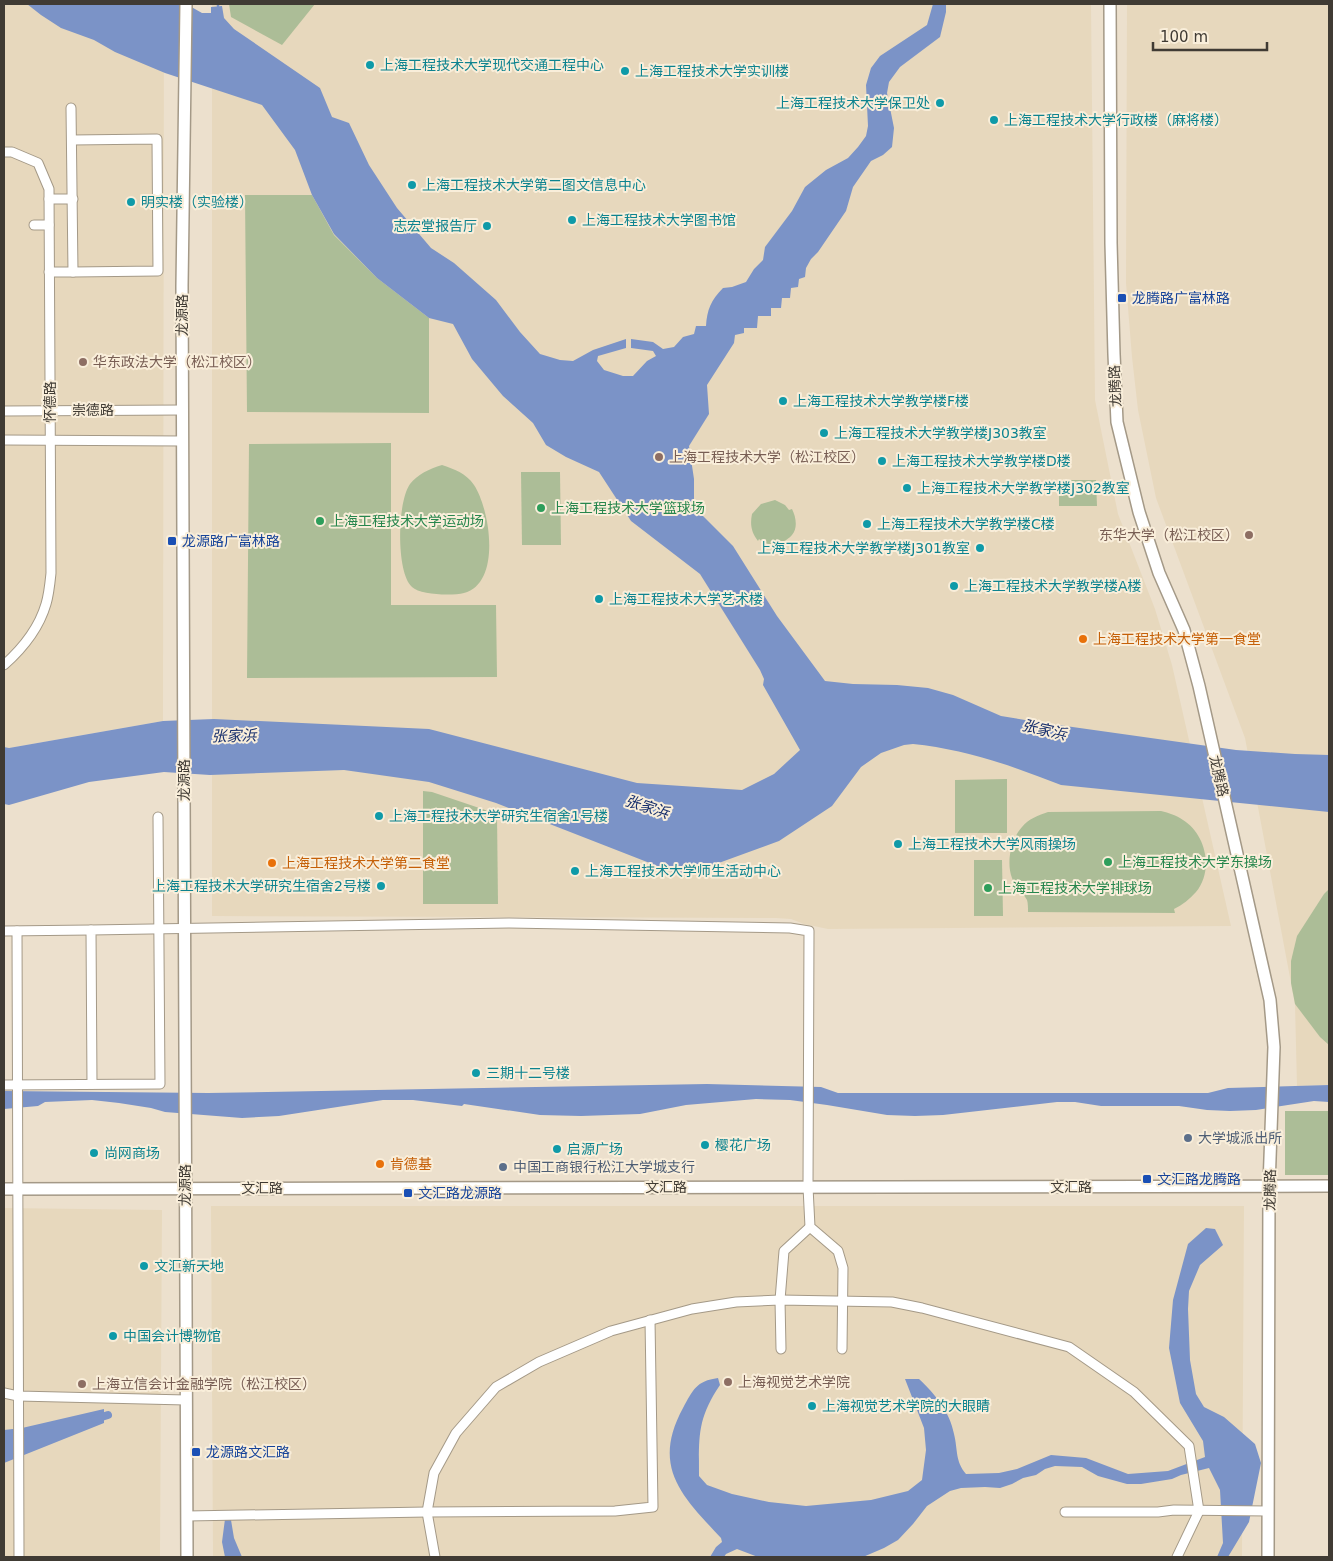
<svg xmlns="http://www.w3.org/2000/svg" width="1333" height="1561" font-family="'DejaVu Sans','Noto Sans SC',sans-serif">
<style>
.built{fill:#e7d8bd}
.green{fill:#acbd97}
.water{fill:#7b93c7}
.lines{fill:none;stroke-linecap:round;stroke-linejoin:round}
.stream{stroke:#7b93c7;stroke-width:2.5}
.canal{stroke:#7b93c7;stroke-width:8}
.minor-casing{stroke:#a49987;stroke-width:11}
.secondary-casing{stroke:#a49987;stroke-width:14}
.minor{stroke:#fff;stroke-width:9}
.secondary{stroke:#fff;stroke-width:11}
.culture-dot{fill:#0f9aa8;stroke:#f9eeda;stroke-width:2}
.transit-dot{fill:#1a4fb4;stroke:#f9eeda;stroke-width:2}
.education-dot{fill:#8d6e63;stroke:#f9eeda;stroke-width:2}
.leisure-dot{fill:#2e9e5b;stroke:#f9eeda;stroke-width:2}
.food-dot{fill:#e8710a;stroke:#f9eeda;stroke-width:2}
.service-dot{fill:#5c6f8a;stroke:#f9eeda;stroke-width:2}
.labels{text-anchor:middle;dominant-baseline:central;stroke-width:4;stroke-linejoin:round;paint-order:stroke}
.culture-label{font-size:14px;fill:#0d838f;stroke:#f9eeda;text-anchor:start}
.transit-label{font-size:14px;fill:#164399;stroke:#f9eeda;text-anchor:start}
.street-label{font-size:14px;fill:#403b34;stroke:#f9eeda}
.education-label{font-size:14px;fill:#785e54;stroke:#f9eeda;text-anchor:start}
.leisure-label{font-size:14px;fill:#27864d;stroke:#f9eeda;text-anchor:start}
.food-label{font-size:14px;fill:#c56008;stroke:#f9eeda;text-anchor:start}
.service-label{font-size:14px;fill:#4e5e75;stroke:#f9eeda;text-anchor:start}
.water-label{font-size:15px;font-style:italic;fill:#162e6c;stroke:#f9eeda}
</style>
<rect width="100%" height="100%" fill="#ece0cd"/>
<g class="built">
<path d="M4,4h160l-1,717 -154,27 -5,-1z"/>
<path d="M212,4h879l4,396 23,114 37,95 17,56 59,261 -403,3 -24,-5 -13,-5 -15,-1 -564,-2z"/>
<path d="M1127,4h202v1081l-32,1 -2,-82 -50,-266 -89,-240 -18,-88 -6,-53 -6,-74z"/>
<path d="M211,1206h1033l-2,351h-1029z"/>
<path d="M4,1208l158,2 -2,347h-156z"/>
</g>
<g class="green">
<path d="M229,4h86l-33,41 -51,-28z"/>
<path d="M245,195h67l22,40 43,43 52,40v95l-182,-1z"/>
<path d="M391,443v162h105l1,72 -250,1 2,-234z"/>
<path d="M442,465c12,4 24,8 32,20 16,24 28,98 -10,108 -12,3 -44,2 -52,-6 -16,-14 -15,-85 -2,-103 8,-10 19,-15 32,-19z"/>
<path d="M521,472h39l1,73h-39z"/>
<path d="M1059,480h37l1,26h-38z"/>
<path d="M775,500l10,5 4,5 3,-1c4,8 6,19 0,26 -2,3 -8,6 -11,8l-1,-1c-7,3 -15,3 -21,-3l-1,2c-7,-9 -8,-17 -6,-27l9,-10z"/>
<path d="M1007,779v54h-52v-53z"/>
<path d="M423,791l9,1 65,22 1,90h-75z"/>
<path d="M1161,811c8,2 15,4 22,9 23,14 31,50 13,72 -6,7 -14,13 -22,17l1,4 -147,-1c0,-4 0,-9 -1,-12 -4,-8 -12,-13 -15,-22 -6,-16 -1,-39 10,-51 6,-8 17,-12 26,-15z"/>
<path d="M974,860h28l1,56h-29z"/>
<path d="M1329,889v156l-9,-8 -25,-33 -4,-21v-22l6,-25 27,-42z"/>
<rect x="1285" y="1111" width="44" height="64"/>
</g>
<g class="water">
<path d="M27,4h159l16,9h9v-6l11,-1 2,12 10,11 86,59 12,29 17,6 20,42 28,43 34,40 23,15 42,37 24,32 20,22 20,6 13,1 20,-11 33,-11v9l-28,8 -1,5 7,9 19,6h10l14,-15 9,-5 -3,-5 -22,-3v-9l22,3 10,7 11,-2 9,-10 11,-3 2,-8h10c1,-16 5,-26 17,-38l9,-1 14,-5 8,-13 9,-9 2,-13 27,-36 13,-24 21,-17 22,-12 10,-11 8,-11 2,-10 -2,-41 5,-17 9,-12 47,-31 6,-21h13v8l-6,25 -40,30 -11,15 -2,11 7,35 -2,19 -9,8 -12,6 -18,26 -7,24 -28,41 -7,7 -5,9 -1,9 -6,2 -1,8 -7,1 -1,10h-8l-1,10h-10v8h-13l-1,12h-13v5l-9,2 -1,8 -27,42 2,29 -20,32 5,33v22l4,10 35,35 44,70 48,65 28,3 44,1 31,3 25,7 48,21 36,6 199,28 59,4 34,1v57l-268,-27c-48,-19 -97,-36 -148,-41l-9,1 -23,8 -20,14 -29,39 -53,35 -96,35 -187,-73 -67,-21 -85,-12 -134,5 -46,-3 -75,10 -80,23 -5,-1v-57l5,1 154,-27 51,-2 215,10 208,54 105,7 32,-16 26,-24 -37,-65 1,-6 -4,-9 -60,-96 -69,-53 -32,-49 -33,-15 -20,-12 -13,-22 -30,-27 -31,-37 -19,-35 -24,-6 -52,-40 -43,-44 -22,-39 -17,-45 -33,-45 -97,-32 -50,-21 -21,-12 -33,-12 -20,-13z"/>
<path d="M707,1084l114,3 17,6h370l20,-5 101,-3v17l-15,-1 -58,9 -26,1 -23,-1 -28,-4h-78l-26,-4h-18l-114,13 -28,1 -28,-1 -60,-10 -37,-5 -34,-1 -70,6 -46,9 -59,2 -41,-1 -76,-11 -2,2 -49,-6h-30l-104,16 -37,2 -77,-6 -14,-4 -32,-5 -27,-3 -47,2 -7,4 -34,3v-18l204,2z"/>
<path d="M1206,1228l9,1 8,16 -23,20 -11,26 -1,18 2,51 6,34 8,13 20,10 31,27 6,19 -12,59 -21,35h-11l6,-14 -3,-53 -11,-22 -28,7 -9,4 -31,5h-14l-29,-8 -16,-9 -27,-1 -10,3 -9,6 -13,3 -11,6 -12,4 -15,-1 -24,1 -11,3 -23,15 -14,18 -15,16 -14,8 -21,9h-105l-21,-8 -11,5 -2,3h-14l6,-10 6,-5 -1,-4c-39,-42 -70,-71 -38,-130 10,-18 13,-27 35,-30l2,7c-23,34 -21,52 -21,91l8,9 25,9 37,8 37,4 65,-6 37,-9 14,-11 4,-30 -2,-22 -19,-49h14c16,15 31,33 35,55 4,16 1,27 12,40l33,-1 18,-4 34,-14 35,3 42,16 40,-3 37,-14 -2,-16 -23,-38 -11,-55 4,-48 15,-56z"/>
<path d="M104,1409v14l-100,40v-33l18,-2z"/>
<path d="M225,1519l6,1 3,18 8,19h-17l-3,-15z"/>
</g>
<g class="lines">
<path class="stream" d="M218,4v2"/>
<path class="canal" d="M95,1419l13,-4"/>
<defs>
<g id="minor">
<path d="M72,140l85,-1 1,132 -85,1"/>
<path d="M4,152h8l26,11 11,26 2,384c-1,10 -2,21 -5,31 -7,24 -24,45 -42,61"/>
<path d="M49,199h24"/>
<path d="M34,225h15"/>
<path d="M49,272h24l-2,-164"/>
<path d="M4,411l179,-1"/>
<path d="M4,440l179,1"/>
<path d="M4,931l87,-1"/>
<path d="M17,931l2,626"/>
<path d="M92,1084l-1,-154 418,-7 281,5 19,3 -1,256 2,40 28,24 5,17 -1,81"/>
<path d="M4,1085l156,-1 -2,-267"/>
<path d="M781,1349l-1,-49 4,-49 26,-24"/>
<path d="M4,1393l14,3 168,4"/>
<path d="M1065,1512h93l16,-2 94,1"/>
<path d="M187,1516l240,-4 188,-1 38,-4 -3,-187"/>
<path d="M435,1557l-8,-45 7,-39 22,-40 40,-46 43,-25 72,-31 81,-22 44,-7 44,-2 112,2 30,6 147,39 65,45 55,54 10,65 -22,46"/>
</g>
<g id="secondary">
<path d="M186,4l-4,282 5,1271"/>
<path d="M1110,4l1,239 3,111 3,68 22,90 20,61 25,57 15,56 71,314 4,47 -5,139 -1,371"/>
<path d="M4,1189l1325,-3"/>
</g>
</defs>
<use href="#minor" class="minor-casing"/>
<use href="#secondary" class="secondary-casing"/>
<use href="#minor" class="minor"/>
<use href="#secondary" class="secondary"/>
</g>
<g class="culture-dot">
<circle cx="370" cy="65" r="5"/>
<circle cx="625" cy="71" r="5"/>
<circle cx="940" cy="103" r="5"/>
<circle cx="994" cy="120" r="5"/>
<circle cx="412" cy="185" r="5"/>
<circle cx="131" cy="202" r="5"/>
<circle cx="572" cy="220" r="5"/>
<circle cx="487" cy="226" r="5"/>
<circle cx="783" cy="401" r="5"/>
<circle cx="824" cy="433" r="5"/>
<circle cx="882" cy="461" r="5"/>
<circle cx="907" cy="488" r="5"/>
<circle cx="867" cy="524" r="5"/>
<circle cx="980" cy="548" r="5"/>
<circle cx="954" cy="586" r="5"/>
<circle cx="599" cy="599" r="5"/>
<circle cx="379" cy="816" r="5"/>
<circle cx="898" cy="844" r="5"/>
<circle cx="575" cy="871" r="5"/>
<circle cx="381" cy="886" r="5"/>
<circle cx="476" cy="1073" r="5"/>
<circle cx="705" cy="1145" r="5"/>
<circle cx="557" cy="1149" r="5"/>
<circle cx="94" cy="1153" r="5"/>
<circle cx="144" cy="1266" r="5"/>
<circle cx="113" cy="1336" r="5"/>
<circle cx="812" cy="1406" r="5"/>
</g>
<g class="transit-dot">
<rect x="1117" y="293" width="10" height="10" rx="2.5"/>
<rect x="167" y="536" width="10" height="10" rx="2.5"/>
<rect x="1142" y="1174" width="10" height="10" rx="2.5"/>
<rect x="403" y="1188" width="10" height="10" rx="2.5"/>
<rect x="191" y="1447" width="10" height="10" rx="2.5"/>
</g>
<g class="education-dot">
<circle cx="83" cy="362" r="5"/>
<circle cx="659" cy="457" r="5"/>
<circle cx="1249" cy="535" r="5"/>
<circle cx="728" cy="1382" r="5"/>
<circle cx="82" cy="1384" r="5"/>
</g>
<g class="leisure-dot">
<circle cx="541" cy="508" r="5"/>
<circle cx="320" cy="521" r="5"/>
<circle cx="1108" cy="862" r="5"/>
<circle cx="988" cy="888" r="5"/>
</g>
<g class="food-dot">
<circle cx="1083" cy="639" r="5"/>
<circle cx="272" cy="863" r="5"/>
<circle cx="380" cy="1164" r="5"/>
</g>
<g class="service-dot">
<circle cx="1188" cy="1138" r="5"/>
<circle cx="503" cy="1167" r="5"/>
</g>
<g class="labels">
<g class="culture-label">
<text x="380" y="65">上海工程技术大学现代交通工程中心</text>
<text x="635" y="71">上海工程技术大学实训楼</text>
<text x="930" y="103" text-anchor="end">上海工程技术大学保卫处</text>
<text x="1004" y="120">上海工程技术大学行政楼（麻将楼）</text>
<text x="422" y="185">上海工程技术大学第二图文信息中心</text>
<text x="141" y="202">明实楼（实验楼）</text>
<text x="582" y="220">上海工程技术大学图书馆</text>
<text x="477" y="226" text-anchor="end">志宏堂报告厅</text>
<text x="793" y="401">上海工程技术大学教学楼F楼</text>
<text x="834" y="433">上海工程技术大学教学楼J303教室</text>
<text x="892" y="461">上海工程技术大学教学楼D楼</text>
<text x="917" y="488">上海工程技术大学教学楼J302教室</text>
<text x="877" y="524">上海工程技术大学教学楼C楼</text>
<text x="970" y="548" text-anchor="end">上海工程技术大学教学楼J301教室</text>
<text x="964" y="586">上海工程技术大学教学楼A楼</text>
<text x="609" y="599">上海工程技术大学艺术楼</text>
<text x="389" y="816">上海工程技术大学研究生宿舍1号楼</text>
<text x="908" y="844">上海工程技术大学风雨操场</text>
<text x="585" y="871">上海工程技术大学师生活动中心</text>
<text x="371" y="886" text-anchor="end">上海工程技术大学研究生宿舍2号楼</text>
<text x="486" y="1073">三期十二号楼</text>
<text x="715" y="1145">樱花广场</text>
<text x="567" y="1149">启源广场</text>
<text x="104" y="1153">尚网商场</text>
<text x="154" y="1266">文汇新天地</text>
<text x="123" y="1336">中国会计博物馆</text>
<text x="822" y="1406">上海视觉艺术学院的大眼睛</text>
</g>
<g class="transit-label">
<text x="1132" y="298">龙腾路广富林路</text>
<text x="182" y="541">龙源路广富林路</text>
<text x="1157" y="1179">文汇路龙腾路</text>
<text x="418" y="1193">文汇路龙源路</text>
<text x="206" y="1452">龙源路文汇路</text>
</g>
<g class="street-label">
<text transform="translate(182 315) rotate(-90)">龙源路</text>
<text transform="translate(1115 386) rotate(-93)">龙腾路</text>
<text transform="translate(50 402) rotate(-90)">怀德路</text>
<text x="93" y="410">崇德路</text>
<text transform="translate(1219 776) rotate(77)">龙腾路</text>
<text transform="translate(184 780) rotate(-90)">龙源路</text>
<text transform="translate(185 1185) rotate(-90)">龙源路</text>
<text x="666" y="1187">文汇路</text>
<text x="1071" y="1187">文汇路</text>
<text x="262" y="1188">文汇路</text>
<text transform="translate(1270 1190) rotate(-89)">龙腾路</text>
</g>
<g class="education-label">
<text x="93" y="362">华东政法大学（松江校区）</text>
<text x="669" y="457">上海工程技术大学（松江校区）</text>
<text x="1239" y="535" text-anchor="end">东华大学（松江校区）</text>
<text x="738" y="1382">上海视觉艺术学院</text>
<text x="92" y="1384">上海立信会计金融学院（松江校区）</text>
</g>
<g class="leisure-label">
<text x="551" y="508">上海工程技术大学篮球场</text>
<text x="330" y="521">上海工程技术大学运动场</text>
<text x="1118" y="862">上海工程技术大学东操场</text>
<text x="998" y="888">上海工程技术大学排球场</text>
</g>
<g class="food-label">
<text x="1093" y="639">上海工程技术大学第一食堂</text>
<text x="282" y="863">上海工程技术大学第二食堂</text>
<text x="390" y="1164">肯德基</text>
</g>
<g class="service-label">
<text x="1198" y="1138">大学城派出所</text>
<text x="513" y="1167">中国工商银行松江大学城支行</text>
</g>
<g class="water-label">
<text transform="translate(1044 730) rotate(13)">张家浜</text>
<text transform="translate(234 736) rotate(-1)">张家浜</text>
<text transform="translate(647 807) rotate(18)">张家浜</text>
</g>
</g>
<rect width="1333" height="1561" fill="none" stroke="#403b34" stroke-width="10"/>
<path d="M1153 42v8h114v-8" fill="none" stroke="#403b34" stroke-width="2.5"/>
<text x="1160" y="42" font-size="15" fill="#403b34" stroke="#f9eeda" stroke-width="4" paint-order="stroke">100 m</text>
</svg>
